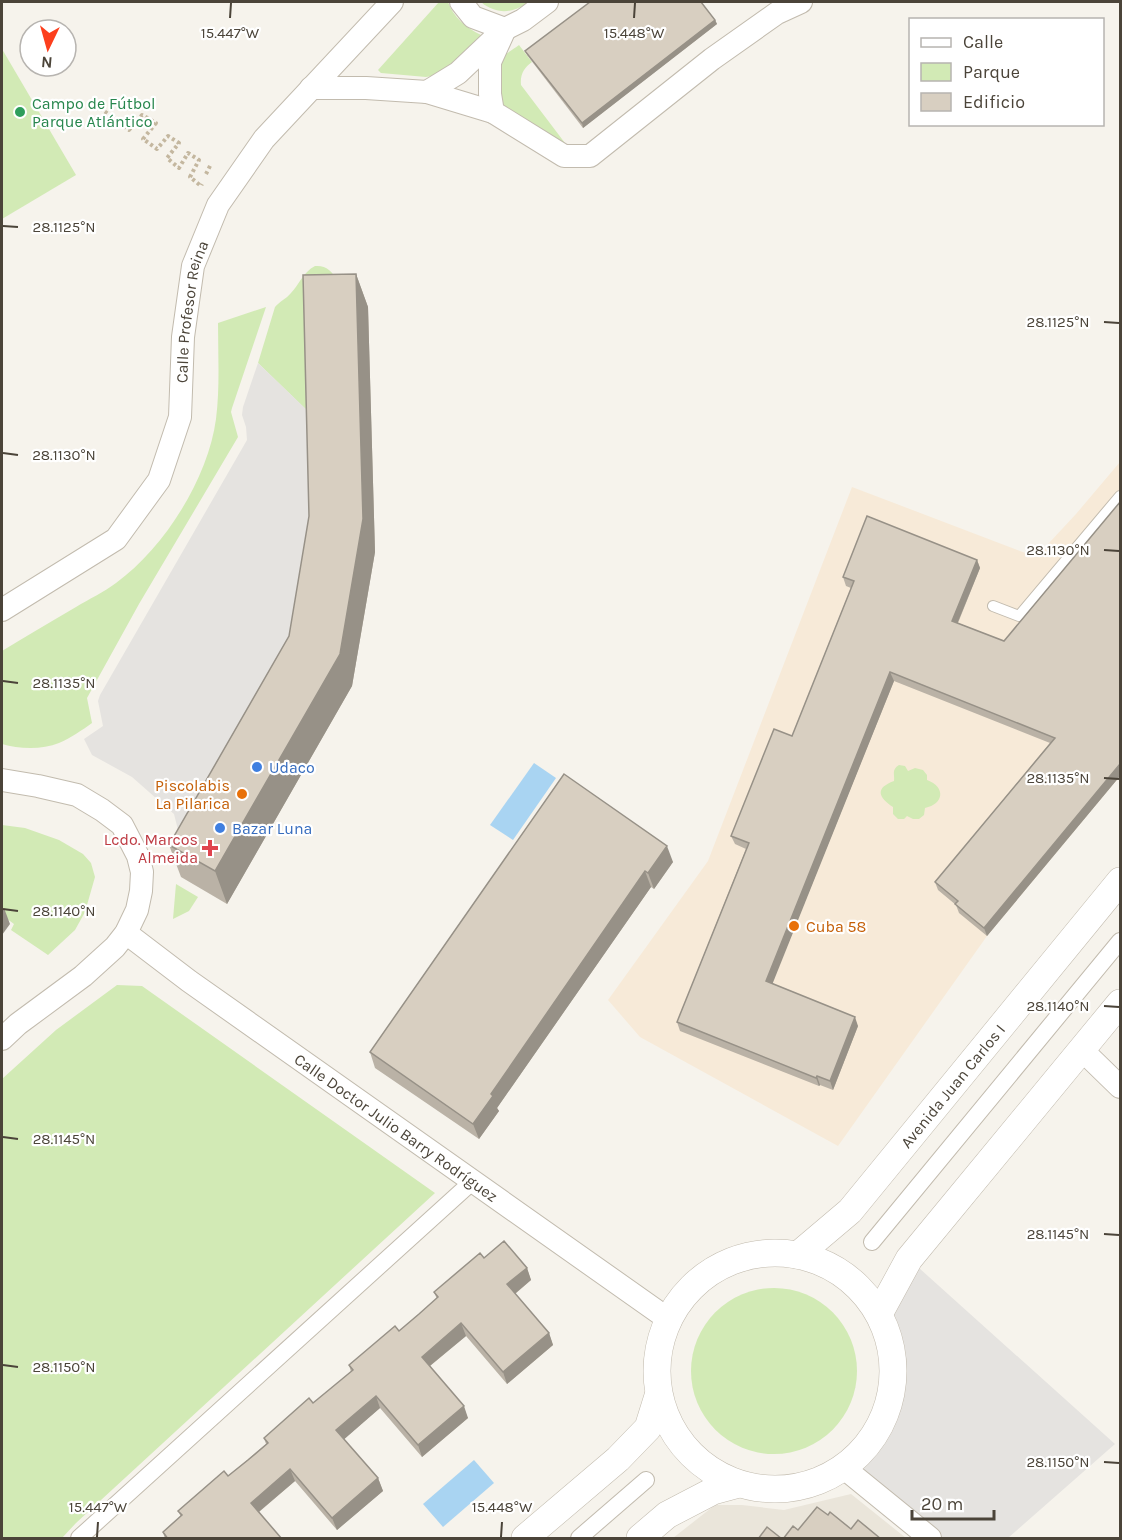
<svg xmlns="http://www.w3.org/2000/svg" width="1122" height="1540" font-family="Karla,sans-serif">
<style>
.residential{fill:#eae5da}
.commercial{fill:#f7ead8}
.green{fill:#d2eab5}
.parking{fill:#e5e3e0}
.water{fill:#a9d4f2}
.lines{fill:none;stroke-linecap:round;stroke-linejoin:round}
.service-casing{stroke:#c2bbae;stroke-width:12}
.pedestrian-casing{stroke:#c2bbae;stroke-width:18}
.minor-casing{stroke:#c2bbae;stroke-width:24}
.tertiary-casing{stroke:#c2bbae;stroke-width:28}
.path{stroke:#c4b79f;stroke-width:4;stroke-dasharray:3 3;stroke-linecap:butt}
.service{stroke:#fff;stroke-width:10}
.pedestrian{stroke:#fff;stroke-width:16}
.minor{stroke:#fff;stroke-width:22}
.tertiary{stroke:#fff;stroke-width:27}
.wall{fill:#bab2a6}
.shaded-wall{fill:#979187}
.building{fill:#d8cfc1;stroke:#979187;stroke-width:1.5}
.ticks{fill:none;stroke:#4b4439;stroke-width:2}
.leisure-dot{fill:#2e9e5b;stroke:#fff;stroke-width:2}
.shop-dot{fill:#3f7fe0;stroke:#fff;stroke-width:2}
.food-dot{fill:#e8710a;stroke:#fff;stroke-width:2}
.health-dot{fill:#e0444e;stroke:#fff;stroke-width:2}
.labels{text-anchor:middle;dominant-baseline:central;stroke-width:4.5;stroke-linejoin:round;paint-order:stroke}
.leisure-label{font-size:16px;fill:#27864d;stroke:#fff;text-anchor:start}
.street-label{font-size:16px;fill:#4b4439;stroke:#fff}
.shop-label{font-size:16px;fill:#366cbe;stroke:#fff;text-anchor:start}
.food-label{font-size:16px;fill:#c56008;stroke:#fff;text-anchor:end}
.health-label{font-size:16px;fill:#be3a42;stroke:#fff;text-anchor:end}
.ticks-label{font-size:15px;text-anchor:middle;fill:#4b4439;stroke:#fff;stroke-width:4.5;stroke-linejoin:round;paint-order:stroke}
</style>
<rect width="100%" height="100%" fill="#f6f3ec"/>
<path class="residential" d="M851,1494l55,44h-233l42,-33h27l42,5z"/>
<path class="commercial" d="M1120,462v314l-133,160 -149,210 -198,-109 -32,-37 100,-139 144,-374 184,70 40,-43z"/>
<g class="green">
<path d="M439,2h9c6,16 17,25 33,33l-2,9 -41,31 -12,2 -45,-4 -3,-3z"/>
<path d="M481,2h45l1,1c-15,11 -32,11 -46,-1z"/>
<path d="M519,45l13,17c-8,6 -12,12 -11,23l47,62 -66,-40c-2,-16 -9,-40 4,-53 4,-3 9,-6 13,-9z"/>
<path d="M2,49l74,126 -74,44z"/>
<path d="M315,266c11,-1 17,5 22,14l-19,141 -60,-58 17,-56c5,-6 11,-8 16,-14 8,-8 12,-21 24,-27z"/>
<path d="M266,307l-34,101 -1,4 7,25 -99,167 -52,94 5,25c-10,7 -21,15 -33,20 -17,7 -40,6 -57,1v-93c24,-15 49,-29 74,-44 13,-8 28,-15 40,-24 48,-35 92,-104 100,-164 4,-32 2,-64 2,-96z"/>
<path d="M899,765l6,1 3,5 7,-3 8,2 4,5v5c19,7 17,24 -2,28l-1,7 -5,4h-6l-6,-3 -3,3h-6l-5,-5v-7c-15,-10 -18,-19 1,-26 1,-7 -3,-11 5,-16z"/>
<path d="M2,825l23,3 34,12 24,14 8,9 4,14 -10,35 -10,18 -27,25 -37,-25 3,-6 -12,-9z"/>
<path d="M176,884l22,13 -9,14 -16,8z"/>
<path d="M117,985l25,1 293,207 -359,330 -14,15h-60v-459l54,-49z"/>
<circle cx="774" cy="1371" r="83"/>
</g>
<g class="parking">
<path d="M258,363l51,49 3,134 -19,120 -109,188 -10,-40 -42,-37 -40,-22 -8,-16 19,-13 -5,-25 2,-6 147,-255 -1,-13 -4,-12 1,-8z"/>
<path d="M909,1259l206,185 -107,94h-79l-85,-70 27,-27 18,-36 5,-34 -4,-29 -11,-28z"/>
</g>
<g class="water">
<path d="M534,763l22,15 -43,62 -23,-15z"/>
<path d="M474,1460l20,23 -51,44 -20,-23z"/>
</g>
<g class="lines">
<defs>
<path id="service" d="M993,606l26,10 101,-120"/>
<g id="pedestrian">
<path d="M872,1242l248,-301"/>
<path d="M79,1538l394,-357"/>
<path d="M579,1538l67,-58"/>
</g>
<g id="minor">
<path d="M461,2l12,15 32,12 18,-9 24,-18"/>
<path d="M505,29l-15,33v32l3,18 71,44h26l122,-97 65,-46 24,-11"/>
<path d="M311,88h55l61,4 66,20"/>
<path d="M427,92l31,-19 39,-37"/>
<path id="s1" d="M2,610l114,-71 43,-59 21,-63 3,-80 10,-71 25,-61 46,-66 128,-137"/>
<path d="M2,780l36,6 39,9 25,15 20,15 16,31 4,16 -1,19 -4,19 -11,23 -11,14 -32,29 -65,48 -16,15"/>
<path id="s2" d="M126,933l63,48 479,338"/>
<path d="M1082,1050l38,37"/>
<path d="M844,1468l86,70"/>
</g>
<g id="tertiary">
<circle cx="775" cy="1371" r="118"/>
<path id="s3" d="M798,1255l52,-44 270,-330"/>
<path d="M879,1314l30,-55 211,-256"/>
<path d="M525,1538l93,-79 30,-31 10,-32"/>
<path d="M640,1538l27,-23 46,-24 26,-7"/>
</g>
</defs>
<use href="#service" class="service-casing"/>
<use href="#pedestrian" class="pedestrian-casing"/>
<use href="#minor" class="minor-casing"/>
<use href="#tertiary" class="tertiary-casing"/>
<g class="path">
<path d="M100,108l29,22 13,-15 14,8 -13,16 14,10 11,-13 11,7 -12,15 12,10 9,-15 11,7 -9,17 11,9 1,-2"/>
<path d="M206,174l5,-10"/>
</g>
<use href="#service" class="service"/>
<use href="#pedestrian" class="pedestrian"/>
<use href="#minor" class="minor"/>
<use href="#tertiary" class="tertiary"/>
</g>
<g class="wall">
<path d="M715,20l2,4 -134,104 -56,-73 -2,-4z"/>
<path d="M356,274l12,33 7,245 -23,134 -125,218 -46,-27 -12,-32 120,-209z"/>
<path d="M1120,502v274l-133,160 -28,-23 -3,-8 -18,-15 -3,-8 115,-139 -156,-62 -122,302 86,43 -25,64 -13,-5 -1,1 -139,-55 -3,-9 69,-173 -11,-5 -4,-8 61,-100 59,-148 -5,-2 -3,-9 134,-17 3,8 -22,55 46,18z"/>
<path d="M564,774l109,88 -19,27 -3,-2 -154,221 2,3 -20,28 -104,-71 -5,-16z"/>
<path d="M484,1258l43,10 4,12 -16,14 34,39 4,12 -46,39 -41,-48 -36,30 38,52 -46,39 -42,-49 -20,17 -16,14 34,39 5,13 -46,39 -42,-49 -36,31 23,27h-117l-2,-7 18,-15 -3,-6 50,-35 38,-32 -2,-6 49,-35 38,-31 -2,-7 50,-34 38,-32 -3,-7z"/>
</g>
<g class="shaded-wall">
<path d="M715,20l2,4 -134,104 -1,-5z"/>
<path d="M356,274l12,33 7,245 -23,134 -125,218 -12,-33 125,-217z"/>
<path d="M977,560l3,8 -25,61 -3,-8z"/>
<path d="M890,672l4,9 -124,309 -4,-9z"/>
<path d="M1120,764v12l-133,160 -3,-8z"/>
<path d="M667,846l6,16 -19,27 -6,-16z"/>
<path d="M645,871l6,16 -154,221 2,3 -20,28 -6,-15 18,-30z"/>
<path d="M4,908l6,16 -8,11v-23z"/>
<path d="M855,1017l3,9 -25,64 -3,-9z"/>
<path d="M817,1076l3,9 -1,1 -3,-8z"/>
<path d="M527,1268l4,12 -20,17 -4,-13z"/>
<path d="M461,1323l5,13 -40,33 -4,-12z"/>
<path d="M549,1333l4,12 -46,39 -4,-12z"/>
<path d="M376,1396l4,12 -39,34 -5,-12z"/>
<path d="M464,1406l4,12 -46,39 -4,-12z"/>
<path d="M290,1469l5,12 -40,34 -4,-12z"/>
<path d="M378,1478l5,13 -46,39 -5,-12z"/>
</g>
<g class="building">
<path d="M590,2h111l14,18 -133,103 -57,-72z"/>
<path d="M356,274l7,245 -23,135 -125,217 -46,-26 120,-209 20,-120 -6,-241z"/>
<path d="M1120,502v262l-136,164 -29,-24 3,-3 -23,-19 120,-144 -165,-66 -124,309 89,36 -25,64 -13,-5 -1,2 -139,-56 72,-179 -18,-7 43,-107 18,7 62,-155 -11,-4 24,-61 110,44 -25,61 52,20z"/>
<path d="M564,774l103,72 -19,27 -3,-2 -154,223 2,2 -20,28 -103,-72z"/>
<path d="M504,1241l23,27 -20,16 42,49 -46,39 -42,-49 -39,34 42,49 -46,39 -42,-49 -40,34 42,48 -46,40 -42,-49 -39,34 31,36h-114l-5,-7 19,-17 -4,-4 46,-40 4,5 20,-16 20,-17 -4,-5 45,-40 4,5 40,-33 -4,-5 46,-39 4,5 20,-17 19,-17 -4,-5 46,-39 4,5z"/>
<path d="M817,1507l11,8 2,-3 21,17 7,-9 23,19h-98l10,-13 5,4z"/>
<path d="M767,1527l15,12h-24z"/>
</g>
<path class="ticks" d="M230,18l1,-15M634,18l1,-15M3,226l15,1M1104,322l15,1M3,453l15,2M1104,550l15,1M3,681l15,2M1104,778l15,1M3,909l15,2M1104,1006l15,1M3,1137l15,2M1104,1234l15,1M3,1365l15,2M1104,1462l15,1M97,1537l1,-15M501,1537l1,-15"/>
<circle class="leisure-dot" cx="20" cy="112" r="6"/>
<g class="shop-dot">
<circle cx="257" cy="767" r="6"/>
<circle cx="220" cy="828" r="6"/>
</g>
<g class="food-dot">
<circle cx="242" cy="794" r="6"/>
<circle cx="794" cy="926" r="6"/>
</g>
<path class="health-dot" d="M207 839h6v6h6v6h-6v6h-6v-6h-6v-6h6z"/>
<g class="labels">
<g class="leisure-label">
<text x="32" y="103">Campo de Fútbol<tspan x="32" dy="18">Parque Atlántico</tspan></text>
</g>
<g class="street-label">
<text stroke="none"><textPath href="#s1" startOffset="380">Calle Profesor Reina</textPath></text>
<text stroke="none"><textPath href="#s3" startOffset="230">Avenida Juan Carlos I</textPath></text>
<text stroke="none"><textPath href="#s2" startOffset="333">Calle Doctor Julio Barry Rodríguez</textPath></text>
</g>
<g class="shop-label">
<text x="269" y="767">Udaco</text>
<text x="232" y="828">Bazar Luna</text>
</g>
<g class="food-label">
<text x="230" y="785">Piscolabis<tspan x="230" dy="18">La Pilarica</tspan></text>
<text x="806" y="926" text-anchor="start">Cuba 58</text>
</g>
<g class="health-label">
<text x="198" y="839">Lcdo. Marcos<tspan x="198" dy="18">Almeida</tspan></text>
</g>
</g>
<g class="ticks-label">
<text x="230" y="38">15.447°W</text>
<text x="634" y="38">15.448°W</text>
<text x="64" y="232">28.1125°N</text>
<text x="1058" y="327">28.1125°N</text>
<text x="64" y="460">28.1130°N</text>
<text x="1058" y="555">28.1130°N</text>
<text x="64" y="688">28.1135°N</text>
<text x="1058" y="783">28.1135°N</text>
<text x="64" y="916">28.1140°N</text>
<text x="1058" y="1011">28.1140°N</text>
<text x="64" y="1144">28.1145°N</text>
<text x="1058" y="1239">28.1145°N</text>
<text x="64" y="1372">28.1150°N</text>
<text x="1058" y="1467">28.1150°N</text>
<text x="98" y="1512">15.447°W</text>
<text x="502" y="1512">15.448°W</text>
</g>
<rect width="1122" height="1540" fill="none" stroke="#4b4439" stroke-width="6"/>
<rect x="909" y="18" width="195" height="108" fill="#ffffff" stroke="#b7b4b0" stroke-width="1.5"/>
<rect x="921" y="38" width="30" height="9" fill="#ffffff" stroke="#b7b4b0" stroke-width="1.5"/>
<text x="963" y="48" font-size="18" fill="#4b4439">Calle</text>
<rect x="921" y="63" width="30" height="18" fill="#d2eab5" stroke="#b7b4b0" stroke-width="1.5"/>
<text x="963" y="78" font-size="18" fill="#4b4439">Parque</text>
<rect x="921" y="93" width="30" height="18" fill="#d8cfc1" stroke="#b7b4b0" stroke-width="1.5"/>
<text x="963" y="108" font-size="18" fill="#4b4439">Edificio</text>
<g transform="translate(48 48) rotate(185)"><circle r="28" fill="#ffffff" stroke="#b7b4b0" stroke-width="1.5"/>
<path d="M0-4.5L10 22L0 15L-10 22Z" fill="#fc3f1d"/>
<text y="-9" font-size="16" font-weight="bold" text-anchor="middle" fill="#4b4439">N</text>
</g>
<path d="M912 1510v9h82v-9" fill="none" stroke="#4b4439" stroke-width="3"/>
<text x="921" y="1510" font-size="18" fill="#4b4439" stroke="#ffffff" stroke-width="4.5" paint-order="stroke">20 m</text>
</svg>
